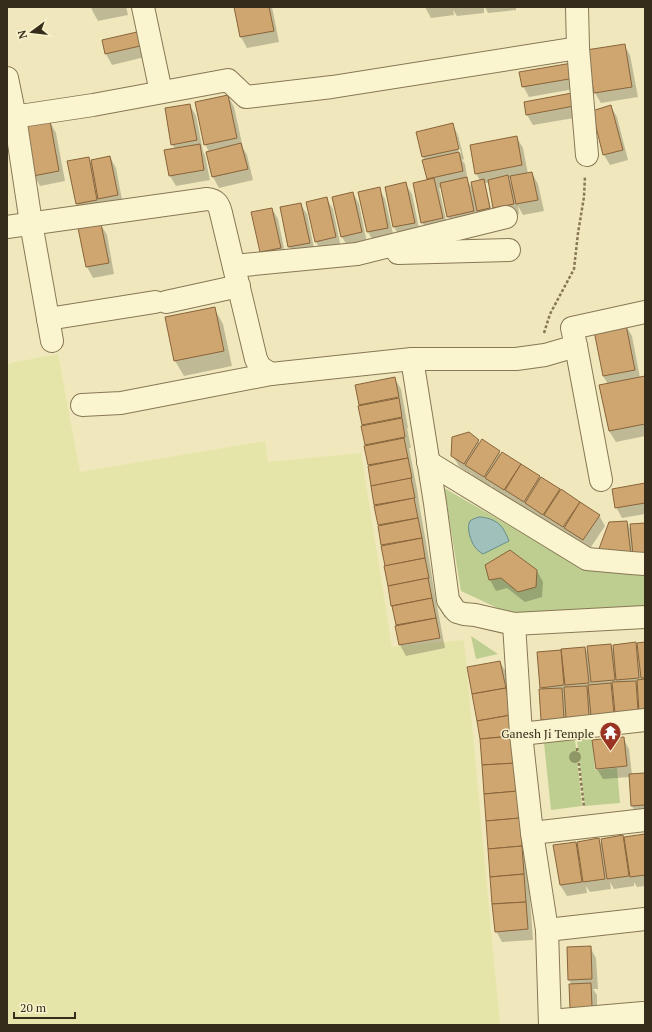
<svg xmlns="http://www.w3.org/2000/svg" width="652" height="1032" font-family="'PT Serif',serif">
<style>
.farmland{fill:#e6e5a9}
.green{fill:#bdce90}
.water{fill:#a0c0bc;stroke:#688e8a}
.shadow{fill:#0003;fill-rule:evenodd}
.building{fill:#d0a670;stroke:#88643a}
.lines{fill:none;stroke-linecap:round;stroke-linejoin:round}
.street-casing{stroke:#875;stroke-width:24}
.path{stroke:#875;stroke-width:2.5;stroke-dasharray:3 2;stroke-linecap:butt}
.street{stroke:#faf4cf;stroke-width:22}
.tree{fill:#8f9766}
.labels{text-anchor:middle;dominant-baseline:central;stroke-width:3;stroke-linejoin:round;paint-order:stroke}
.poi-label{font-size:12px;fill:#362c1b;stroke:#f7f1cc;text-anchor:end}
</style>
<rect width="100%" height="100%" fill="#f0e8bc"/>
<path class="farmland" d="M58,354l22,118 185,-31 3,21 93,-9 31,194 72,-7 36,385h-493v-660l8,-3z"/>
<g class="green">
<path d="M444,488l139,80 62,3v37l-126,10 -58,-27z"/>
<path d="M471,636l27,18 -22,5z"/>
<path d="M592,738l3,32 22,-2 3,35 -35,3 -8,-66z"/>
<path d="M575,739l7,67 -31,4 -7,-67z"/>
</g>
<path class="water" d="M479,517c7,0 17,3 22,9 3,3 6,10 8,15l-26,13c-3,-2 -6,-4 -8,-7 -4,-5 -9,-19 -5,-26 2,-2 6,-3 9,-4z"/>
<g class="shadow">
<path d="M91,7h35l2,8 -30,6 -6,-11z"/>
<path d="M235,7h37l7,35 -32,6 -6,-11z"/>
<path d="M425,7h59v6l-27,3 -4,-6 1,5 -23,3z"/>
<path d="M485,7h31v3l-28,3z"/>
<path d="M137,33l6,11 2,13 -33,8 -6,-11 -3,-13z"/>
<path d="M624,45l6,10 8,42 -37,6 -6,-10z"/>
<path d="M572,64l8,24 -51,9 -6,-11z"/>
<path d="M571,94l9,23 -47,8 -6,-10 -2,-12z"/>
<path d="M228,96l6,11 9,41 4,7 6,25 -34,8 -6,-11 -6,-24 2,-1 -4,-8z"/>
<path d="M190,105l6,11 7,35 2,5 5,24 -34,6 -6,-10 5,-27 -3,-5z"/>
<path d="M611,107l6,10 11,43 -18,5 -6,-10z"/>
<path d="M50,122l6,11 9,48 -25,5 -6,-11z"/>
<path d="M452,124l6,11 6,24 -2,1 3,4 3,18 5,7 7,-8 -4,-8 41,-35 6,10 5,26 4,-1 6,11 6,27 -21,4 -5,-9 1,8 -19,4 -6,-11 -5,-24h-4l7,30 -11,3 -3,-5 2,10 -26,6 -6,-10 -6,-30 -3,1 9,41 -19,4 -7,-11 6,-42 -5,-19 2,-1 -2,-3 -6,-25zM454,134h2l5,19 -2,1zM512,178l1,7 -4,-6z"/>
<path d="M110,157l6,11 7,37 -18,4 -4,-7 2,8 -20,4 -6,-10 11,-46 4,7z"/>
<path d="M405,183l7,11 8,39 -20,4 -6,-10z"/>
<path d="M379,189l6,10 9,39 -20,4 -6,-10 -9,-39z"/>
<path d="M353,193l6,11 8,39 -19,4 -6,-10z"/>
<path d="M326,198l7,11 8,39 -19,4 -6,-10z"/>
<path d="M300,204l7,10 8,39 -20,4 -6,-10z"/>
<path d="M272,209l6,10 8,39 -19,5 -6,-11 -8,-39z"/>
<path d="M101,225l6,10 7,39 -21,4 -6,-11 -8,-38z"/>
<path d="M214,308l9,16 9,42 -48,10 -9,-15z"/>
<path d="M626,326l6,10 8,42 5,-1v59l-29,6 -7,-11 -1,-47 -5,-8z"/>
<path d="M395,379l6,10 7,39h-1l4,20h-2l8,41 3,20 11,61 3,20 11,58 -39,8 -6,-11 -11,-59 -5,-39 -9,-41 -2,-20 -8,-39 1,-1 -4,-19 1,-1 -7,-40z"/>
<path d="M478,441l2,3 19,8 2,3 1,-2 37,24 1,2 19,11 1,2 19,10 1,3 19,10 6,11 -16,24 -37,-24 -2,-3v2l-18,-12 -1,-2 -1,1 -37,-24 -2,-3 -1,2 -18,-12 -1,-2 -1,1 -11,-8 -7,-11z"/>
<path d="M645,484v30l-23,4 -6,-11z"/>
<path d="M627,522l4,9 14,-7v41l-41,-1z"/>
<path d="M487,566l50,5 6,11 -1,15 -17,5 -18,-14 -11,3 -6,-11z"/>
<path d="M645,643v75l-97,12 -6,-10v-30l-1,-3 -3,-34 47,-5 4,8 22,-11 3,6 22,-7 3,5z"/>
<path d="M500,662l6,10 10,54 5,48 12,166 -31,2 -6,-11z"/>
<path d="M623,738l6,11 3,26 13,-1v42l-7,1 -6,-11 -2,-29 -27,2 -6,-10z"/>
<path d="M645,835v51l-8,1 -3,-5v4l-20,3 -4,-7 1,7 -21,3 -4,-6 1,7 -20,3 -7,-11 -6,-39 21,-3 4,6 19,-10 5,7 19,-10 4,7z"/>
<path d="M590,947l6,11 2,31h-5l4,6v23h-20l-6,-10 1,-23 -3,-5z"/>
</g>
<g class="building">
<path d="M234,7h35l5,24 -34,6z"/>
<path d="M137,32l3,14 -35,8 -3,-14z"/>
<path d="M625,44l7,43 -38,6 -8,-43z"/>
<path d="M572,63l3,15 -53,9 -3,-15z"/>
<path d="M572,93l2,13 -48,9 -2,-13z"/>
<path d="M228,95l9,43 -33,7 -9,-43z"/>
<path d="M190,104l7,36 -26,5 -6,-37z"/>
<path d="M611,105l12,45 -20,5 -11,-44z"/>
<path d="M50,121l9,50 -26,5 -9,-50z"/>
<path d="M453,123l6,26 -37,8 -6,-25z"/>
<path d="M517,136l5,29 -47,9 -5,-29z"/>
<path d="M241,143l7,26 -36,8 -6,-25z"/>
<path d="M200,144l4,26 -35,6 -5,-26z"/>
<path d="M459,152l4,19 -36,8 -5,-19z"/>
<path d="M110,156l8,39 -20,4 -7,-39z"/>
<path d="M89,157l8,43 -21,4 -9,-43z"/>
<path d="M532,172l6,28 -22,4 -6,-28z"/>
<path d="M508,175l6,29 -21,4 -5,-28z"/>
<path d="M467,177l7,34 -27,6 -7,-34z"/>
<path d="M434,178l9,40 -22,5 -8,-40z"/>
<path d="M484,179l6,29 -13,3 -6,-29z"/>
<path d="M406,182l9,41 -22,4 -8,-40z"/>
<path d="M380,187l8,41 -21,4 -9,-40z"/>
<path d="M353,192l9,40 -21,5 -9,-40z"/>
<path d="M327,197l9,40 -21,5 -9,-40z"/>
<path d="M301,203l9,40 -22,4 -8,-40z"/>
<path d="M272,208l9,40 -21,4 -9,-40z"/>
<path d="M101,224l8,39 -23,4 -8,-39z"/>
<path d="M215,307l9,44 -50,10 -9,-44z"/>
<path d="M626,325l9,45 -32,6 -9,-45z"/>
<path d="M645,376v48l-36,7 -10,-46z"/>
<path d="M395,377l4,20 -40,8 -4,-20z"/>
<path d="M399,398l3,19 -40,8 -4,-19z"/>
<path d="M402,418l3,19 -40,8 -4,-19z"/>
<path d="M469,432l10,8 -15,24 -13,-8 1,-19z"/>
<path d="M404,438l4,20 -40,7 -4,-19z"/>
<path d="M482,439l18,12 -16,26 -19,-12z"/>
<path d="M502,452l19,12 -17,26 -19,-12z"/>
<path d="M408,458l4,20 -41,8 -3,-20z"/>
<path d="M521,464l19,12 -16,26 -19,-12z"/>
<path d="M541,477l19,12 -17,26 -18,-12z"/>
<path d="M411,478l4,20 -41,7 -3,-19z"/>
<path d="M645,483v20l-30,5 -3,-19z"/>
<path d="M561,489l19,13 -17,25 -19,-12z"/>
<path d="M414,498l4,20 -40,7 -4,-19z"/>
<path d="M580,502l20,13 -17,25 -19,-12z"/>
<path d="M418,518l4,20 -41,7 -3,-19z"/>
<path d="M627,521l4,34 -34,-1 12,-32z"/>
<path d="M645,523v31l-12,1 -3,-31z"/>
<path d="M422,538l3,20 -40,8 -4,-20z"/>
<path d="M510,550l27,20 -1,17 -18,5 -17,-14 -12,2 -4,-15z"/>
<path d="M425,558l4,20 -41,8 -4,-20z"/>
<path d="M428,578l4,20 -41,8 -3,-20z"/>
<path d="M432,598l4,20 -40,7 -4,-19z"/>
<path d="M436,618l4,20 -41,7 -4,-19z"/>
<path d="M636,642l3,36 -23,2 -3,-35z"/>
<path d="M645,642v36h-4l-4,-35z"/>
<path d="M611,644l4,36 -24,2 -4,-36z"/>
<path d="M585,647l4,36 -24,2 -4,-36z"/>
<path d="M561,650l3,35 -24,3 -3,-36z"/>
<path d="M500,661l6,27 -34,6 -5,-27z"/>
<path d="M645,679v31l-6,1 -2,-31z"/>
<path d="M636,681l2,30 -23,2 -3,-31z"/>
<path d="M611,683l3,31 -23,2 -3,-31z"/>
<path d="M587,686l2,30 -23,2 -2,-31z"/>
<path d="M506,688l5,27 -34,6 -5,-27z"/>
<path d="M562,688l2,30 -23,2 -2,-31z"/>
<path d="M511,715l1,21 -32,3 -3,-18z"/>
<path d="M512,736l4,27 -34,2 -2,-26z"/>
<path d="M624,737l3,29 -31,3 -4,-29z"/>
<path d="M516,763l2,28 -34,3 -2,-29z"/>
<path d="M645,773v32l-14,1 -2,-32z"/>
<path d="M518,791l2,27 -34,3 -2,-27z"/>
<path d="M520,818l2,28 -34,3 -2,-28z"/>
<path d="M645,834v41l-15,2 -6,-40z"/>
<path d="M623,835l6,41 -22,3 -6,-40z"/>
<path d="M599,838l6,41 -22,3 -6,-40z"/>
<path d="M576,842l6,40 -22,3 -7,-40z"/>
<path d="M522,846l2,28 -34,3 -2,-28z"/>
<path d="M524,874l2,28 -34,2 -2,-27z"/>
<path d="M526,902l2,27 -33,3 -3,-28z"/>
<path d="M591,946l1,33 -24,1 -1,-33z"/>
<path d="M591,983l1,24 -22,1 -1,-24z"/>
</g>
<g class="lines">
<defs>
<g id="street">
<path d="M143,7l18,85"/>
<path d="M577,7l1,41 9,107"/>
<path d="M7,78l8,39 16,106 21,118"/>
<path d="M7,118l86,-13 135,-25 18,17 86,-10 246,-39"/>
<path d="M7,227l200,-28c10,1 12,6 14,14l35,146 4,8 11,7 141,-15h104l29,-4 31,-9 -4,-18 73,-16"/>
<path d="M398,253l111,-3"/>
<path d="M234,266l123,-12 149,-37"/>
<path d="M166,302l73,-16"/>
<path d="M48,319l107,-17"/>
<path d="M576,346l25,134"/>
<path d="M412,359l23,144 13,97 6,9 3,3 7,2 11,1 39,9 131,-7"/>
<path d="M82,405l39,-2 150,-29"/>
<path d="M428,462l159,97 44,4 14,1"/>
<path d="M514,624l7,110 11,99 15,97 3,95"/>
<path d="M521,734l124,-14"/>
<path d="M532,833l113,-13"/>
<path d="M547,930l98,-11"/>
<path d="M550,1021l93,-8"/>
</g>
</defs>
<use href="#street" class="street-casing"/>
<g class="path">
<path d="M544,333l6,-19 24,-45 4,-36 6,-36 1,-21"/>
<path d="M577,748l7,59"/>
</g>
<use href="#street" class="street"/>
</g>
<circle class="tree" cx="575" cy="757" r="6"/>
<defs>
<symbol id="temple-pin" viewBox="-11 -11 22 30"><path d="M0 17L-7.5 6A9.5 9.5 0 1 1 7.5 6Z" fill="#9a3322" stroke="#f7f1cc"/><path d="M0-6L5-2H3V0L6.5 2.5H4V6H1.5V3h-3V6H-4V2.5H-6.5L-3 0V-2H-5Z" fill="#fff"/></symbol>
</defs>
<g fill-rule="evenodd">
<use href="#temple-pin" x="598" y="720" width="25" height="34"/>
</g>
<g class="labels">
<g class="poi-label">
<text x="594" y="733">Ganesh Ji Temple</text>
</g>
</g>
<rect width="652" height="1032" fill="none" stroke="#362c1b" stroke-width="16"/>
<g transform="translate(32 32) rotate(255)" stroke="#f7f1cc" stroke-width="3" paint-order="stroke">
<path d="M0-3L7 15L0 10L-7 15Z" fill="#362c1b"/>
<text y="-6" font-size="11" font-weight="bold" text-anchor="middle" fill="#362c1b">N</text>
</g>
<path d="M14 1012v6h61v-6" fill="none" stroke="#362c1b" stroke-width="2"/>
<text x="20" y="1012" font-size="12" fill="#362c1b" stroke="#f7f1cc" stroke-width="3" paint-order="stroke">20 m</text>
</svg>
